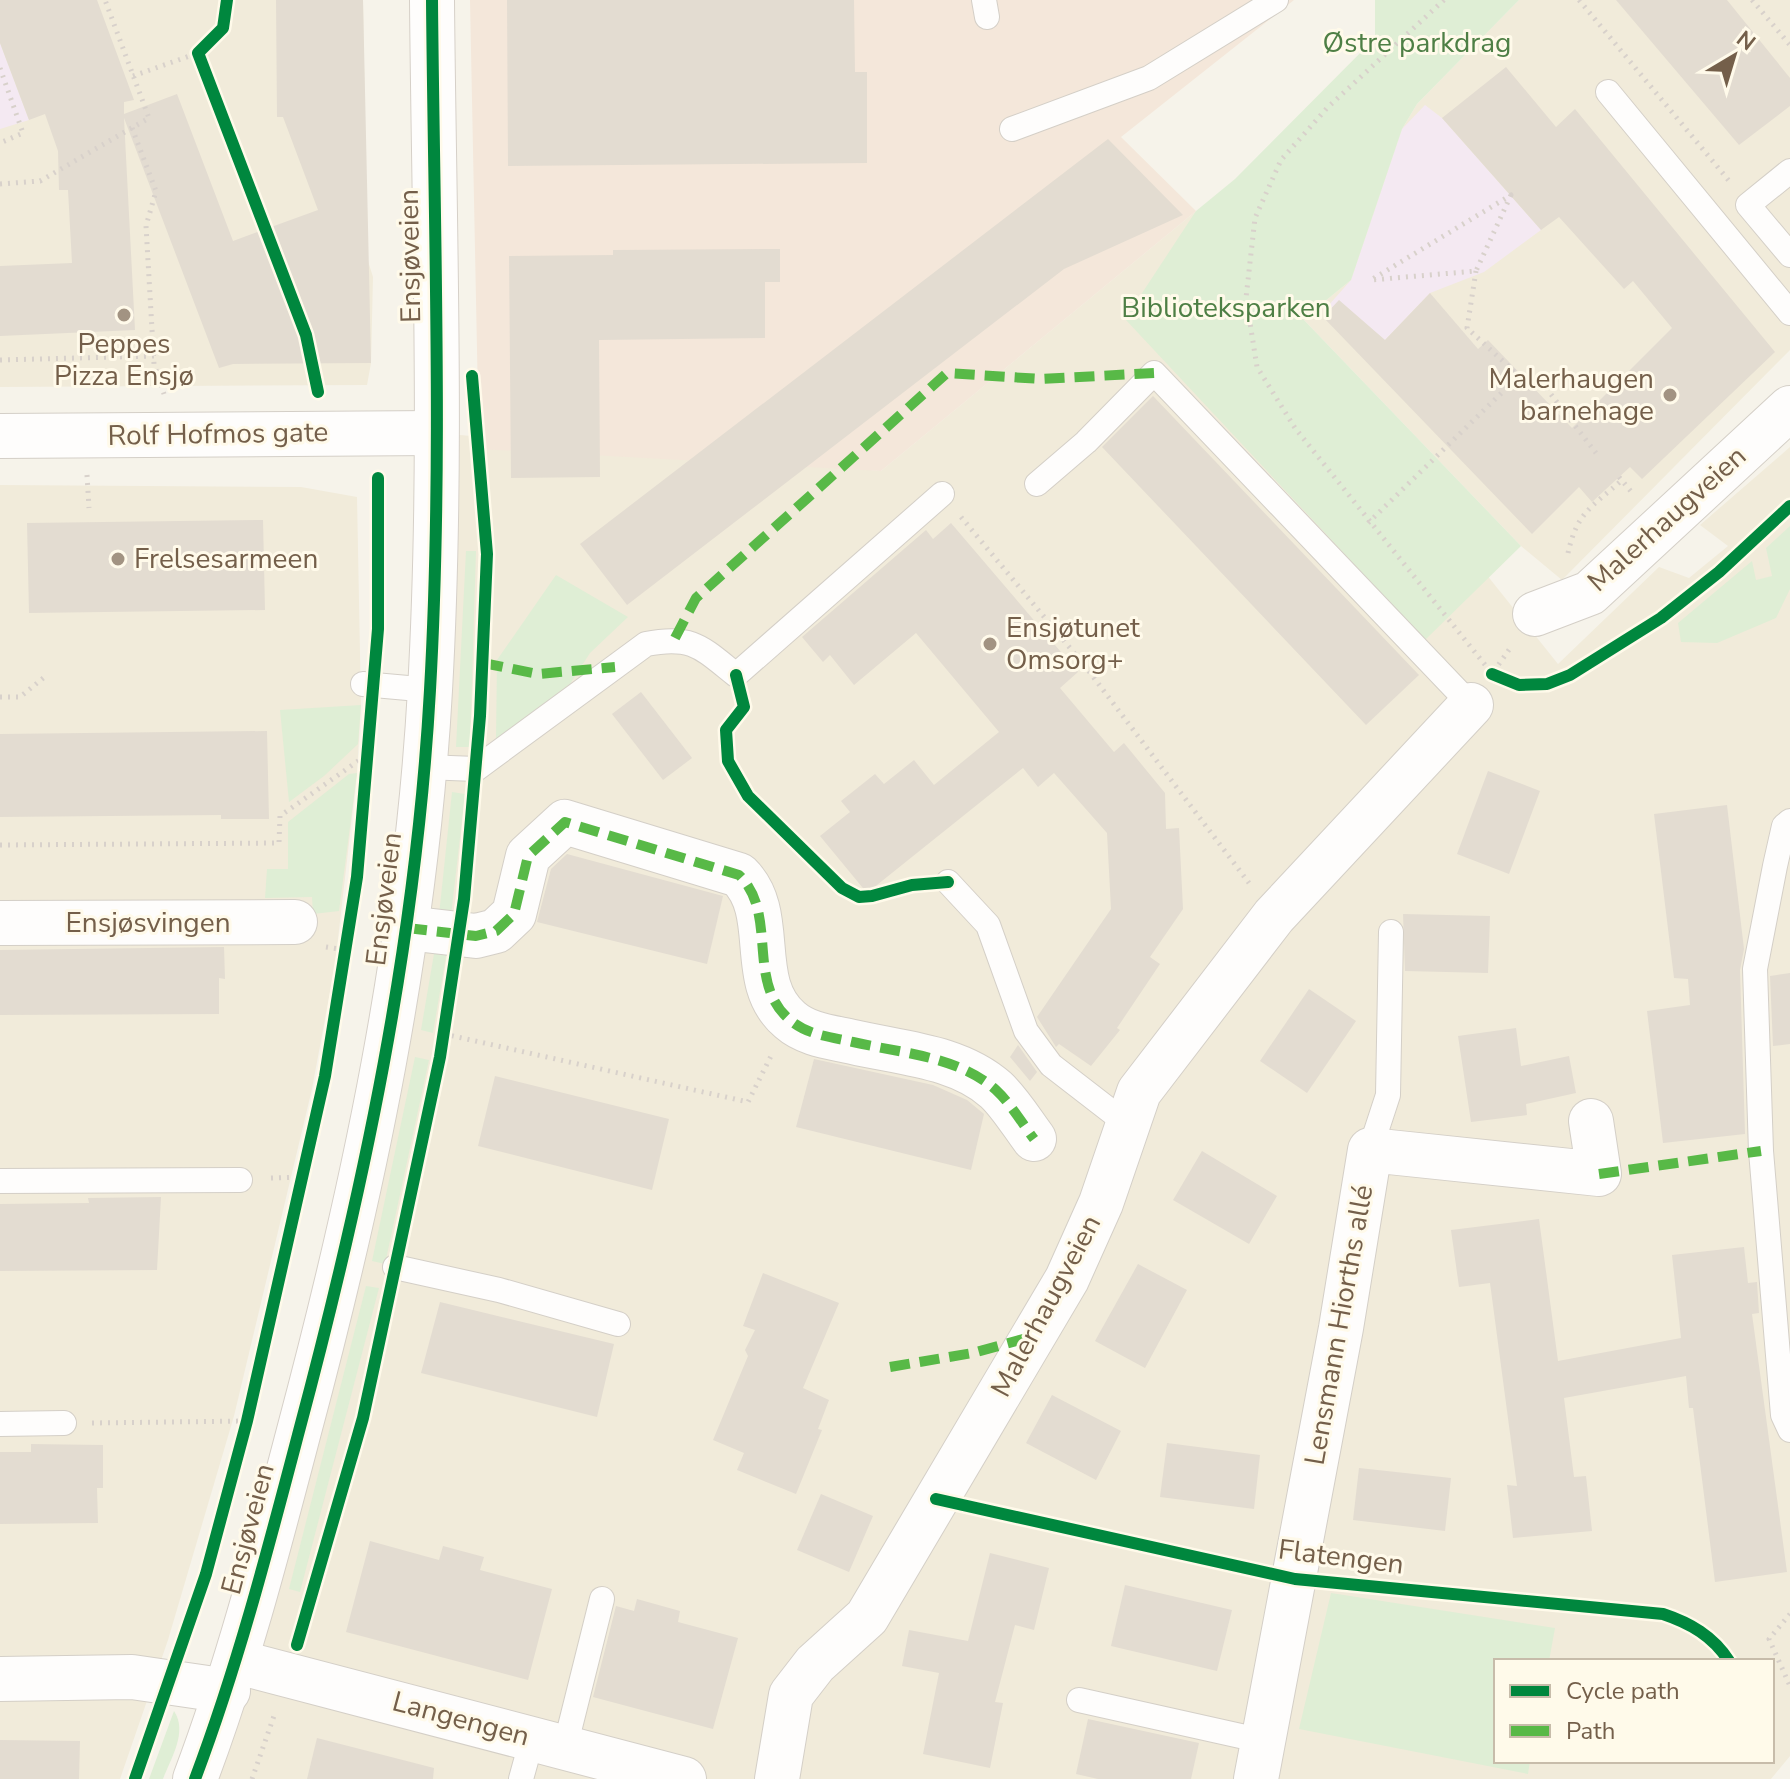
<svg xmlns="http://www.w3.org/2000/svg" width="1790" height="1779" font-family="'Nunito Sans',sans-serif">
<style>
.residential{fill:#f1ebda;fill-rule:evenodd}
.commercial{fill:#f4e7da}
.education{fill:#f4e9f2}
.green{fill:#dfeed5}
.building{fill:#e3dcd1}
.lines{fill:none;stroke-linecap:round;stroke-linejoin:round}
.lane-casing{stroke:#d4cfc7;stroke-width:26}
.street-casing{stroke:#d4cfc7;stroke-width:46}
.secondary-casing{stroke:#d6d0c8;stroke-width:46}
.path{stroke:#d8d1cb;stroke-width:5;stroke-dasharray:2 6;stroke-linecap:butt}
.lane{stroke:#fefdfc;stroke-width:24}
.street{stroke:#fefdfc;stroke-width:44}
.secondary{stroke:#fefdfc;stroke-width:44}
.quiet{stroke:#58b947;stroke-width:10;stroke-dasharray:20 10;stroke-linecap:butt}
.cycleway-casing{stroke:#fffaea;stroke-width:17}
.cycleway{stroke:#00873e;stroke-width:12}
.poi-dot{fill:#a29382;stroke:#fffaea;stroke-width:3}
.labels{text-anchor:middle;dominant-baseline:central;stroke-width:6;stroke-linejoin:round;paint-order:stroke}
.park-label{font-size:28px;fill:#4e7f45;stroke:#fffaea}
.street-label{font-size:28px;fill:#745f4a;stroke:#fffaea}
.poi-label{font-size:28px;fill:#745f4a;stroke:#fffaea;text-anchor:start}
</style>
<rect width="100%" height="100%" fill="#f6f3ea"/>
<g class="residential">
<path d="M0,0h363l4,258 6,19 -2,86 -4,22 -367,2z"/>
<path d="M1519,0h271v350l-228,230 -41,-34 -218,-227 48,-39 51,-151 15,-25z"/>
<path d="M1196,211l362,453 101,-97 30,11 39,-32 -28,-21 90,-78v1309l-19,23h-1576l211,-844 30,-502 445,38zM1496,1661h276v100h-276z"/>
<path d="M0,485l301,2 56,10 4,208 -4,68 -22,192 -23,124 -78,327 -66,224 -48,139h-120z"/>
</g>
<path class="commercial" d="M470,0h824l-173,137 75,74 -315,260 -402,-22z"/>
<g class="education">
<path d="M0,43l29,77 -29,9z"/>
<path d="M1425,105l17,13 99,112 -57,42 -54,21 -45,47 -11,-9 -18,20 -28,-45 23,-26 51,-151z"/>
</g>
<g class="green">
<path d="M1375,0h144l-102,104 -15,25 -51,151 -48,39 218,227 -96,94 -300,-321 71,-108 39,-32 140,-141z"/>
<path d="M1790,526v63l-14,29 -59,25 -36,-1 -3,-19 74,-62 4,19 16,-4 -6,-28z"/>
<path d="M466,551h10l-6,196h-14z"/>
<path d="M556,575l72,42 -38,36 -20,31 -74,55 1,-79z"/>
<path d="M361,705l-3,39 -34,32 -35,26 -9,-92z"/>
<path d="M357,773l-18,138 -26,3 -1,-17 -47,1 2,-29h21v-47l61,-48z"/>
<path d="M452,792l13,2 -14,122 -12,-1z"/>
<path d="M436,942l12,2 -15,89 -12,-3z"/>
<path d="M415,1057l14,3 -44,204 -13,-3z"/>
<path d="M366,1286l13,2 -79,304 -11,-3z"/>
<path d="M1331,1593l224,35 -6,33h-53v100h34l-2,13 -229,-45z"/>
<path d="M174,1711c14,21 -3,47 -11,68h-14z"/>
</g>
<g class="building">
<path d="M0,0h97l37,100 -10,2v12l53,-20 56,147 85,-31 -35,-93h-6l-1,-117h87l8,363 -138,1 -14,4 -95,-250 11,212 -135,6v-70l72,-3 -4,-73h-9l-1,-39 -13,-37 -16,6 -29,-77z"/>
<path d="M507,0h347l1,72h12v91l-359,3z"/>
<path d="M1616,0h111l63,78v28l-51,39z"/>
<path d="M1506,67l50,60 19,-18 200,243 -133,127 -12,-12 -38,35 -13,-15 -47,47 -209,-217 16,-17 46,40 45,-47 48,56 10,-9 84,88 100,-100 -39,-47 -9,8 -65,-72 -18,13 -99,-112z"/>
<path d="M1108,139l75,76 -119,54 -437,336 -47,-61z"/>
<path d="M780,249v33h-15v56l-166,2 1,137 -89,1 -2,-222 104,-1v-5z"/>
<path d="M1153,396l266,279 -53,50 -264,-278z"/>
<path d="M263,520l2,90 -236,3 -2,-90z"/>
<path d="M951,523l127,149 -18,16 54,64 10,-9 41,50 1,36 13,-1 4,81 -33,48 10,7 -43,64 3,2 -29,36 -32,-22 -3,3 -19,-30 74,-108 -4,-76 -53,-60 -16,14 -15,-19 -156,125 -47,-57 30,-24 -9,-11 34,-27 9,10 30,-24 20,25 65,-53 -83,-99 -62,52 -24,-30 -7,7 -21,-25 124,-107 7,9z"/>
<path d="M641,692l51,66 -29,22 -51,-66z"/>
<path d="M267,731l2,88h-48v-4l-221,2v-83z"/>
<path d="M1488,771l52,20 -31,83 -52,-20z"/>
<path d="M1727,805l17,144 -4,21 5,164 -82,9 -16,-132 43,-6 -2,-26 -14,-1 -20,-164z"/>
<path d="M567,854l156,42 -16,68 -170,-42 14,-53z"/>
<path d="M1403,914l87,2 -2,57 -83,-2z"/>
<path d="M224,947l1,32 -6,-1v36l-219,1v-65z"/>
<path d="M1790,973v71l-17,2 -3,-70z"/>
<path d="M1309,989l47,32 -49,72 -47,-32z"/>
<path d="M1516,1028l5,38 48,-10 7,37 -50,11 1,11 -56,7 -13,-86z"/>
<path d="M1018,1045l19,27 -7,9 -20,-24z"/>
<path d="M814,1059l119,26 34,15 17,14 -13,56 -175,-43z"/>
<path d="M495,1076l174,43 -17,71 -174,-44z"/>
<path d="M1202,1151l75,45 -28,48 -76,-44z"/>
<path d="M161,1197l-4,73 -157,1v-67l89,-1 -1,-5z"/>
<path d="M1539,1219l19,142 123,-23 -9,-83 72,-8 4,36 9,-1 2,31 -7,1 35,258 -72,10 -22,-174h-4l-3,-32 -122,22 10,79 12,-1 6,55 -79,7 -6,-53 10,1 -27,-203 -31,4 -8,-57z"/>
<path d="M1138,1264l49,26 -42,78 -50,-27z"/>
<path d="M763,1273l76,30 -36,85 26,12 -11,29 4,1 -26,64 -59,-24 7,-17 -31,-13 35,-84 -3,-6 10,-20 -12,-4z"/>
<path d="M440,1302l174,42 -17,73 -176,-44z"/>
<path d="M1052,1395l69,36 -25,49 -70,-37z"/>
<path d="M1167,1443l93,12 -6,54 -94,-12z"/>
<path d="M31,1444l72,1v43h-6l1,35 -98,1v-72h31z"/>
<path d="M1359,1468l92,10 -6,53 -92,-11z"/>
<path d="M821,1494l52,22 -24,56 -52,-22z"/>
<path d="M370,1541l69,19 4,-14 41,11 -4,13 72,19 -24,91 -182,-48z"/>
<path d="M990,1553l59,15 -15,62 -19,-5 -20,77 8,1 -13,65 -67,-14 16,-81 -37,-7 7,-36 59,11z"/>
<path d="M1125,1585l107,25 -15,61 -106,-25z"/>
<path d="M637,1599l43,12 -2,11 60,16 -25,91 -120,-32 23,-91 18,5z"/>
<path d="M1088,1719l111,24 -8,36h-93l-22,-5z"/>
<path d="M317,1738l117,30 -1,11h-126z"/>
<path d="M0,1740l80,1 -1,38h-79z"/>
</g>
<g class="lines">
<defs>
<g id="lane">
<path d="M984,0l3,17"/>
<path d="M1608,92l182,221"/>
<path d="M1012,129l137,-51 127,-78"/>
<path d="M1790,171l-42,34 42,50"/>
<path d="M1037,484l49,-42 68,-69 317,332"/>
<path d="M363,684l67,6"/>
<path d="M424,767l52,2 170,-125c46,-9 55,3 90,31l206,-181"/>
<path d="M1790,821l-6,5 -9,40 -20,103 6,182 22,264 7,15"/>
<path d="M948,882l40,43 38,106 25,34 75,58"/>
<path d="M1370,1150l18,-55 3,-163"/>
<path d="M0,1181l240,-1"/>
<path d="M395,1267l104,23 119,34"/>
<path d="M0,1424l64,-1"/>
<path d="M1079,1700l184,41"/>
<path d="M565,1747l37,-148"/>
<path d="M521,1779l11,-40"/>
</g>
<g id="street">
<path d="M0,436l436,-3"/>
<path d="M1535,614l55,-21 200,-185"/>
<path d="M0,923l295,-1"/>
<path d="M407,928l69,8 20,-5 18,-17 14,-58 37,-34 174,53c40,39 6,107 51,145 17,15 41,17 63,22 47,11 105,14 143,48 14,13 26,33 38,49"/>
<path d="M238,1662l446,117"/>
<path d="M0,1679l132,-2 96,14"/>
<path d="M777,1779l14,-84 24,-31 52,-47 200,-338 34,-76 38,-111 135,-176 197,-211"/>
<path d="M1256,1779l85,-451 29,-178 229,24 -8,-53"/>
</g>
<path id="secondary" d="M195,1779c43,-114 73,-230 104,-348 65,-243 117,-489 131,-741 13,-229 4,-460 2,-690"/>
</defs>
<use href="#lane" class="lane-casing"/>
<use href="#street" class="street-casing"/>
<use href="#secondary" class="secondary-casing"/>
<g class="path">
<path d="M1444,0l-117,108 -46,52 -26,58 -9,80 11,69 38,61 191,238"/>
<path d="M1579,0l151,182"/>
<path d="M1752,0l38,45"/>
<path d="M0,68l23,65 -23,10"/>
<path d="M133,76l65,-23"/>
<path d="M132,128l24,63 -10,35 8,138 10,30"/>
<path d="M0,184l40,-3 109,-63 -44,-118"/>
<path d="M1511,195l-35,76 -105,9z"/>
<path d="M1476,271l-9,57 52,48 21,4 56,73"/>
<path d="M0,360l154,-4"/>
<path d="M87,475l2,33"/>
<path d="M1619,477l15,18"/>
<path d="M961,517l124,149 164,217"/>
<path d="M1368,523l151,-147"/>
<path d="M1568,553c9,-41 24,-46 54,-73"/>
<path d="M1494,671l17,-24"/>
<path d="M0,697h20l27,-22"/>
<path d="M480,726l7,-172 -5,-61"/>
<path d="M0,845l279,-2 1,-27 88,-62"/>
<path d="M465,894l8,-94"/>
<path d="M326,947l19,3"/>
<path d="M444,1034l304,68 23,-46"/>
<path d="M271,1178l31,-1"/>
<path d="M402,1236l38,-179 13,-82"/>
<path d="M92,1423l155,-2"/>
<path d="M1790,1614l-21,25 21,47"/>
<path d="M300,1635l63,-217 26,-122"/>
<path d="M252,1779l23,-66"/>
</g>
<use href="#lane" class="lane"/>
<use href="#street" class="street"/>
<use href="#secondary" class="secondary"/>
<g class="quiet">
<path d="M675,638l21,-40 251,-225 94,6 113,-6"/>
<path d="M483,663l55,11 77,-7"/>
<path d="M407,928l69,8 20,-5 18,-17 14,-58 37,-34 174,53c40,39 6,107 51,145 17,15 41,17 63,22 47,11 105,14 143,48 14,13 26,33 38,49"/>
<path d="M1599,1174l162,-23"/>
<path d="M890,1367l83,-14 61,-17"/>
</g>
<defs>
<g id="cycleway">
<path d="M227,0l-4,28 -25,25 108,282 12,57"/>
<path d="M1492,674l27,11 28,-1 23,-9 91,-57 58,-46 71,-66"/>
<path d="M736,675l8,32 -18,23 2,31 20,35 94,92 17,9 13,-1 40,-11 36,-3"/>
<path d="M936,1499l359,80 368,35c27,9 50,22 66,47"/>
<path d="M297,1645l66,-227 77,-361 24,-158 16,-183 7,-162 -15,-178"/>
<path d="M135,1779l71,-205 41,-153 78,-345 32,-199 21,-248v-151"/>
<path d="M195,1779c43,-114 73,-230 104,-348 65,-243 117,-489 131,-741 13,-229 4,-460 2,-690"/>
</g>
</defs>
<use href="#cycleway" class="cycleway-casing"/>
<use href="#cycleway" class="cycleway"/>
</g>
<g class="poi-dot">
<circle cx="124" cy="315" r="8"/>
<circle cx="1670" cy="395" r="8"/>
<circle cx="118" cy="559" r="8"/>
<circle cx="990" cy="644" r="8"/>
</g>
<g class="labels">
<g class="park-label">
<text x="1417" y="43">Østre parkdrag</text>
<text x="1226" y="308">Biblioteksparken</text>
</g>
<g class="street-label">
<text transform="translate(410 256) rotate(-91)">Ensjøveien</text>
<text transform="translate(218 434) rotate(-1)">Rolf Hofmos gate</text>
<text transform="translate(1667 519) rotate(-42)">Malerhaugveien</text>
<text transform="translate(384 899) rotate(-83)">Ensjøveien</text>
<text x="148" y="923">Ensjøsvingen</text>
<text transform="translate(1046 1306) rotate(-62)">Malerhaugveien</text>
<text transform="translate(1339 1325) rotate(-80)">Lensmann Hiorths allé</text>
<text transform="translate(248 1529) rotate(-75)">Ensjøveien</text>
<text transform="translate(1341 1557) rotate(7)">Flatengen</text>
<text transform="translate(461 1719) rotate(15)">Langengen</text>
</g>
<g class="poi-label">
<text x="124" y="344" text-anchor="middle">Peppes<tspan x="124" dy="32">Pizza Ensjø</tspan></text>
<text x="1654" y="379" text-anchor="end">Malerhaugen<tspan x="1654" dy="32">barnehage</tspan></text>
<text x="134" y="559">Frelsesarmeen</text>
<text x="1006" y="628">Ensjøtunet<tspan x="1006" dy="32">Omsorg+</tspan></text>
</g>
</g>
<rect x="1494" y="1659" width="280" height="104" fill="#fffaea" stroke="#c7bcaa" stroke-width="2"/>
<rect x="1510" y="1685" width="40" height="12" fill="#00873e" stroke="#c7bcaa" stroke-width="2"/>
<text x="1566" y="1699" font-size="24" fill="#745f4a">Cycle path</text>
<rect x="1510" y="1725" width="40" height="12" fill="#58b947" stroke="#c7bcaa" stroke-width="2"/>
<text x="1566" y="1739" font-size="24" fill="#745f4a">Path</text>
<g transform="translate(1734 56) rotate(38)" stroke="#fffaea" stroke-width="6" paint-order="stroke">
<path d="M0-6L14 30L0 20L-14 30Z" fill="#745f4a"/>
<text y="-12" font-size="22" font-weight="bold" text-anchor="middle" fill="#745f4a">N</text>
</g>
</svg>
